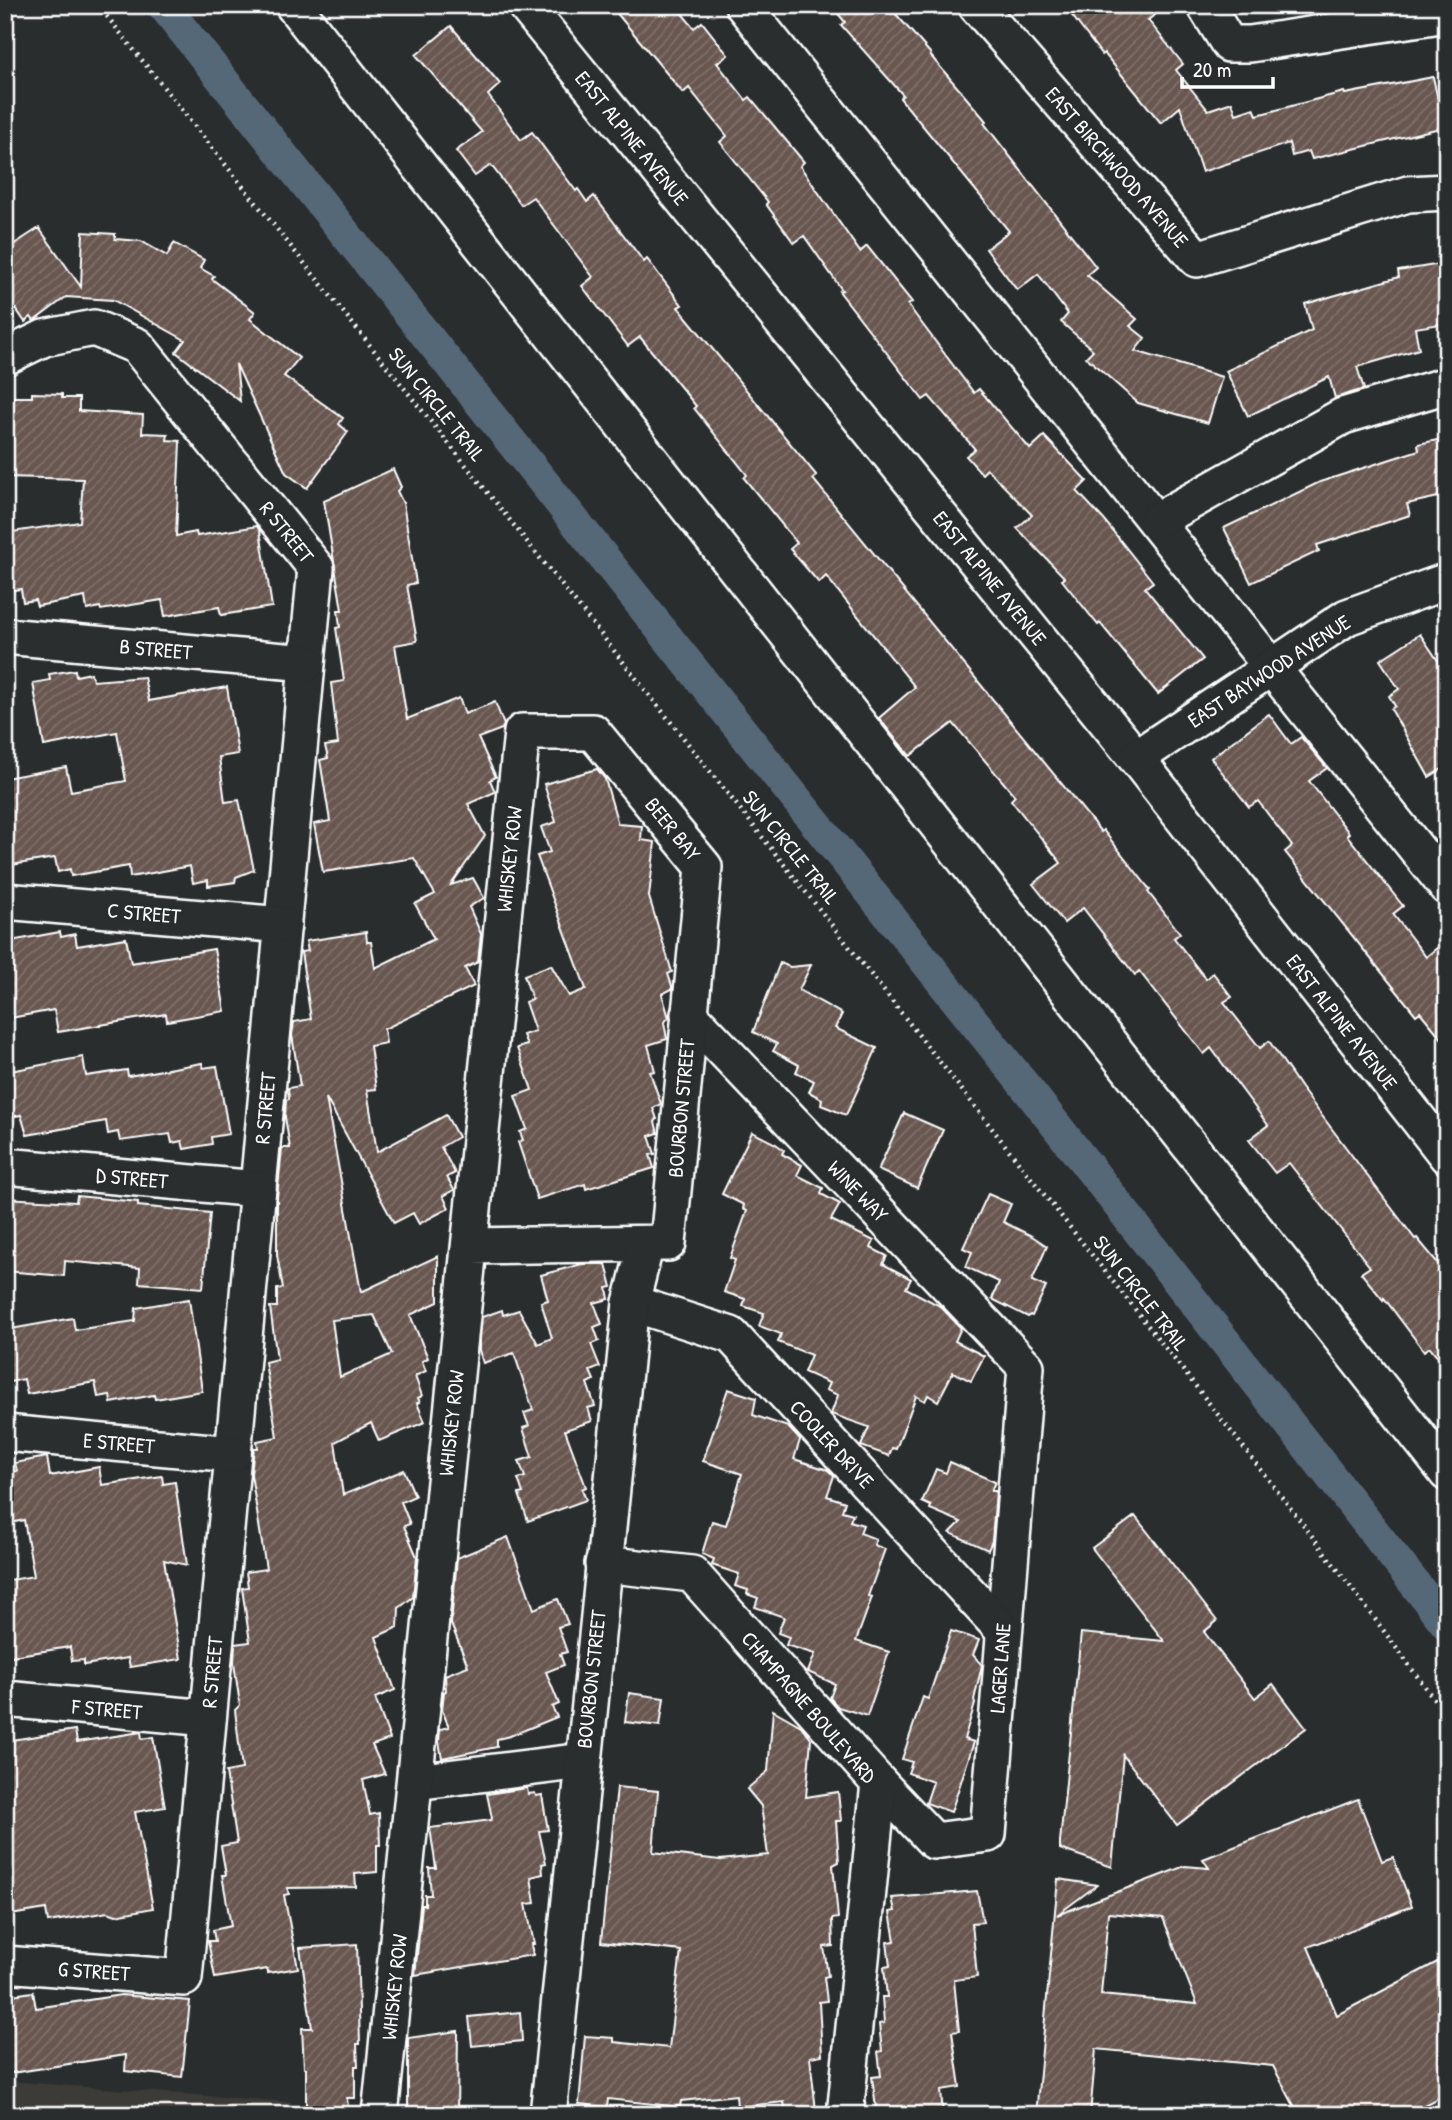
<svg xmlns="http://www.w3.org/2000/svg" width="1452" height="2120" font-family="'Patrick Hand',sans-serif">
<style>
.built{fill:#3d3a38}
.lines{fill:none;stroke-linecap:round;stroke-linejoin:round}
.canal{stroke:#546777;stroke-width:32}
.building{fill:url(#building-hatch);stroke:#fff;stroke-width:2;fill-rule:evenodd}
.minor-casing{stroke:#fff;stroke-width:40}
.path{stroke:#fff;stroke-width:4.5;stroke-dasharray:2 5;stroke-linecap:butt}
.minor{stroke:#2a2d2e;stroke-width:35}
.labels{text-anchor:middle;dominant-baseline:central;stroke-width:7;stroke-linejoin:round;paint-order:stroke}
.street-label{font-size:21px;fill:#fff;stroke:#2a2d2e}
</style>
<defs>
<pattern id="building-hatch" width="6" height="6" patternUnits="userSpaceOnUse" patternTransform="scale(1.75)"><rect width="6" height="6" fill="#685750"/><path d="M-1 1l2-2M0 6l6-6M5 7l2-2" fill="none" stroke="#7f706a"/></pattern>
</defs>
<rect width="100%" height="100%" fill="#2a2d2e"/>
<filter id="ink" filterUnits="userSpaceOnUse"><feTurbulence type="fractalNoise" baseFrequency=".0143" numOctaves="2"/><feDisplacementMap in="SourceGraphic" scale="14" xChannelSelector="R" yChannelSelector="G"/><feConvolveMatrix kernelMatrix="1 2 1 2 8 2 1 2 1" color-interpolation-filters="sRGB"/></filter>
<g filter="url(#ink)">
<path class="built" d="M5,2081l286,21 -1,13h-285z"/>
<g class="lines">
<path class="canal" d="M163,5l870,1091 414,529"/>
</g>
<g class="building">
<path d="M610,5h65l19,23 8,-6 26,33 -11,8 29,37 4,-3 54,65 -4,4 60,86 7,-6 45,56 -4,3 66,88 5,-4 51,60 14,-13 43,45 -10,10 27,29 49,62 -8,6 58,71 -45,35 -58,-71 -2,2 -36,-45 3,-2 -48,-50 15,-13 -45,-46 -5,5 -16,-18 9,-7 -46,-53 -6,4 -84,-109 3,-1 -38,-54 -10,7 -28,-39 2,-2 -48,-60 7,-6 -38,-48 -6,5z"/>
<path d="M831,5h57l43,49 -1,1 56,66 -2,2 112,144 -9,8 50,44 -7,7 15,12 -10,13 87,26 -14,46 -70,-20 -52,-46 7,-7 -32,-28 7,-8 -30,-40 -21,16 -31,-41 23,-18 -109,-133 3,-3 -62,-70 4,-3z"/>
<path d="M1064,5h104l-20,15 35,44 -7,6 32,40 24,-8 4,12 18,-6 3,7 87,-23 1,2 88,-17 11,50 -132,32 -3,-8 -17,5 -3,-13 -87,29 -22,-65 -19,16 -57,-70 -2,2z"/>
<path d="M451,26l49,58 -12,11 33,45 11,-8 44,59 2,-2 9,13 7,-6 50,66 3,-3 35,46 -4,2 139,169 -4,3 288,353 2,-2 47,60 -2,2 32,41 -6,5 32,41 7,-6 19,24 -8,5 36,46 9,-7 32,47 114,151 2,-1 30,36v94l-17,-21 -6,4 -40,-53 -1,2 -22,-27 9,-6 -81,-104 -14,10 -26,-33 19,-15 -57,-77 -7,6 -65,-83 -4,4 -52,-67 -19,15 -31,-39 28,-21 -50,-63 4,-4 -62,-73 -43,33 -16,-19 -15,-19 36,-31 -89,-111 -7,7 -29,-34 7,-6 -53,-65 3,-3 -53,-67 2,-2 -56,-69 -12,9 -46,-60 11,-9 -60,-80 -12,8 -30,-40 -16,11 -19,-25 26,-19 -66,-77z"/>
<path d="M39,228l42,59 2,-55 32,2v5l26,2 26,15 7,-13 30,17 -4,8 14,8 -2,3 43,33 -5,7 49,39 -15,18 59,42 -4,6 9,8 -41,56 -21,-15 -50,-109 4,37 -64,-49 9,-12 -72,-40 -47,-3 -32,24 -3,-4 -6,5 -9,-13 -11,9v-68z"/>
<path d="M1447,263v60l-32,5 4,21 -62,18 7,22 -29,9 -6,-21 -81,39 -22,-45 86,-41 -7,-26 94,-27 -1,-6z"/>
<path d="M32,393l30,1v4h17v13l64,4 -1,18 26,1 -1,6 13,1 -4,95 20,-4 1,4 60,-10 3,5 12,76 -51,8 -2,-8 -54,9 -3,-16 -61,10 -1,-3 -13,3 -2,-13 -48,9 -2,-6 -12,2 -2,-13 -16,2v-58l75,-11 3,-43 -78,-2v-35h7l1,-45h19z"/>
<path d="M1447,438v57l-40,9 3,11 -93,30 2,6 -68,32 -27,-55 96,-46 99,-32 -1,-6z"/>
<path d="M393,469l8,18 -4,4 6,12 13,80 -9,2 10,56 -22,4 12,74 52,-21 6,16 30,-12 9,23 -2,4 -24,9 18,39 -6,3 5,12 -27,12 17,32 -34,49 22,-7 11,20 -15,9 12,27 -3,28 -13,6 9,18 -90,43 2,14 -16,3 6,43 -9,1 10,62 69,-37 12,22 -17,10 14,26 -8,4 7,13 -11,6 6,12 -30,16 -6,-11 -19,10 -68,-125 35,194 77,-36v46l-28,13 18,43 -6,3 4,10 -11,5 7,20 -4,2 2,4 -3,1 8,19 -46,19 -8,-18 -36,19 8,53 61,-25 11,26 -14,6 9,22 -6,2 13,31 -4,40 -14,11 -1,19 -22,10 19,53 -20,8 15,41 -18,6 13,29 -22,6 7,35 9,-2 1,32h-3v27l-22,2 1,13 -69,1 2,6 -5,1 14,73 -30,5 -1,-4 -52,9 -7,-37h7l-2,-11 18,-4 -9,-51h4l-5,-29 16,-3 -11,-71 16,-3 -7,-59 5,-5 -6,-42 1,-19 15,-2 -8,-54 6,-1 -2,-15 20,-3 -15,-95 3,-26h4l-1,-7 20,-4 -12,-75 12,-3 -7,-52h7v-18l6,-1 -6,-33v-57l5,-50h8l-5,-31 1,-17 3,-1 -1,-11 12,-2 -8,-51 2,-13 17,-3 -10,-67 7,-1 -2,-10 60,-9 1,10h4l4,26 59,-29 -19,-35 20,-10 -21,-36 -91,14 -9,-48 16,-3 -10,-61 8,-2 -3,-12 13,-2 -7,-61 13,-2 -8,-53 4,-1 -2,-17h4l-18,-109zM374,1315l18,39 -52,23 -8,-57z"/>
<path d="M1420,634l27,40v92l-18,11 -38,-68 4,-3 -6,-10 10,-7 -19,-29z"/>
<path d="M75,670l1,6 15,-3 2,8 51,-4 5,24 78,-14 11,67 -19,3 6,45 14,-2 15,70 -18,7 -1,5 -27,4v-6l-15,3 -3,-17 -60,11 -1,-11 -58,10 -1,-7 -12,3 -3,-14 -50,8v-88l61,-11 5,24 55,-10 -9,-49 -73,14 -11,-63 17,-3 -1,-6z"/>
<path d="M1269,714l22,30 10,-7 26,31 -18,13 40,52 -2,2 56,71 -10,8 33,43 11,-9 10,13v84l-27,-33 -4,3 -131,-163 7,-6 -34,-45 -9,6 -38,-49z"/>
<path d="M597,769l8,10 13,45 24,2 -1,14 14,2 -6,55 23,75 -4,2 4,12v3l-10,5 7,24 -5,4 3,17 -19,6 7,26 -5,1 11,32 -8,4 4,11 -2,3 3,11 -9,3 6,18 -5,1 4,13 -68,21 -1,-5 -48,15 -19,-57 5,-2 -3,-8 7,-3 -12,-33 17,-6 -15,-42 10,-3 -4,-10 12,-4 -10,-29 7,-3 -8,-24 27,-10 18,31 17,-7 -49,-133 13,-4 -9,-25 15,-5 -12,-38z"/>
<path d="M60,932l1,5 14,-3 2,12 49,-8 5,25 83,-14 11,62 -58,10 -1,-7 -108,18 -4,-22 -49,9v-77z"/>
<path d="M780,963l10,4 21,-2 -12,25 43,24 -7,14 42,20 -31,67 -25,-10 1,-6 -13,-7 5,-11 -18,-9 3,-7 -26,-14 4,-7 -24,-12z"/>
<path d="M83,1057l3,19 41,-6 1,6 74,-13 1,5 14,-2 12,68 -18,3 1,7 -28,5 -2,-8 -10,2 -2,-9 -50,7 -2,-9 -10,2 -2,-13 -79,14 -6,-20 -16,3v-46z"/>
<path d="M904,1113l39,17 -26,58 -39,-18z"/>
<path d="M752,1132l24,12 8,6 -2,4 20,11 -5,10 26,13 -2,6 19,10 -9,16 43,21 -3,7 16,8 -4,8 28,15 -5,9 34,18 21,22 -6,13 29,15 -13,25 -18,-9 -15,29 -10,-6 -3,6 -9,-5 -20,53 -4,-1 -3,8 -28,-10 8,-19 -38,-13 7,-19 -12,-5 3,-7 -25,-11 7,-17 -33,-13 3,-8 -22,-8 5,-13 -21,-7 2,-7 -21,-7 11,-32 -5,-2 17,-47 -4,-2 1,-4 -22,-11z"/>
<path d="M988,1194l23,10 -8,18 29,14 15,10 -15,35 14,6 -14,29 -2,-1 -2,2 -36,-18 7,-17 -33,-15 6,-15 -9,-4z"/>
<path d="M77,1196l61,6v4l72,7 -7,75 -64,-5 1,-15 -75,-7 -1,15 -59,-5v-73l71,4z"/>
<path d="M582,1264h24l6,23 -5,1 2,11 -15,4 8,21 -8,3 5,14 -8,3 9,23 -10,4 4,9 -7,3 8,23 -7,2 4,13 -27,9 21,57 -4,2 4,11 -58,21 -9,-27 4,-1 -5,-14 7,-2 -6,-16 13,-4 -9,-29 6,-2 -5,-13 9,-3 -19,-57 -31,10 -4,-13 3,-33 20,-7 1,5 16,-5 19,34 14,-6 -11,-36 7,-2 -7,-25z"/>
<path d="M189,1299l13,92 -47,8 -1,-4 -43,8 -1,-8 -12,2 -3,-15 -68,12 -3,-15 -19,4v-53l68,-12 2,12 60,-9 1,-13z"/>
<path d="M728,1389l28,9 -3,17 35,12 12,13 -6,19 34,11 6,6 -7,20 18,6 -3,9 11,3 -3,7 13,4 -3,8 16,6 -2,6 11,4 -17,47 4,1 -16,44 33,11 -22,64 -29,-9 -8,-9 5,-14 -27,-12 7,-18 -29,-9 3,-8 -11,-4 6,-16 -29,-10 3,-9 -11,-4 1,-4 -13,-4 4,-12 -27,-9 2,-6 -12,-5 10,-33 14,4 16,-51 -39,-13z"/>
<path d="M47,1457l3,19 49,-9 3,18 60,-9 1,8 12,-2 12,83 -23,-5 17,99 -51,8 -2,-9 -44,7v-5l-12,1 -2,-14 -65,10v-76l29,-5 -10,-56 -13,3 -6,-33v-17l12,-2 -2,-8z"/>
<path d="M950,1462l45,20 -4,9h5l-4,50 -4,9 -38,-17 11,-11 -31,-13 1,-3 -9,-4 14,-33 10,4z"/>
<path d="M1135,1516l82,105 -13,11 51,66 18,-14 33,44 -129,97 -54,-70 -11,112 -52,-18v-7l21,-209 83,8 -72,-93z"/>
<path d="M508,1537l26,72 24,-10 10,25 -10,3 9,25 -7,2 4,11 -18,7 13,32 -7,3 5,10 -47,19 -13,3v8l-55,11 -3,-16 1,-13 9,-2 -7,-17 2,-18 2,-1 -1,-16 23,-9 -17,-42 6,-66z"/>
<path d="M951,1631l28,9 -6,15 9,10 -8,35 1,4 -11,35 10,3 -23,70 -25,-9 7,-21 -25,-9 4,-11 -10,-3 21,-62 5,2z"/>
<path d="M629,1693l35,5 -4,28 -35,-4z"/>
<path d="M773,1710l28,16 10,13 -5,58 32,-5 3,29h-5l3,41 -6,3 5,53 -6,1 1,27 -9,1 4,29 -4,1 3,24 -8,1 3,53 -12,2 6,54 -30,4 -2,-13 -47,5 -1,-12 -55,6 -1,6 -72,-8 -1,8 -28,-3 6,-68 29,2v4l55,6 12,-97 -80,-9 16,-155 41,4 -5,61 67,8 48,-5 -7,-49 -14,-17 21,-18z"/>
<path d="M75,1730l2,12 64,-10 1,7 11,-2 12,70 -30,5 18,96 -37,7 -8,-3 -60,10 -2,-13 -41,7v-175z"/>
<path d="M527,1788l1,6 7,-1 1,3 6,-1 6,35 -9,1 7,32 -4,1 1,10 -12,3 4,26 -9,1 8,40h-3l2,11 -118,20 7,-70h3v-10h6l-2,-27h7l-6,-40 61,-8 1,-2 -5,-24z"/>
<path d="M1358,1799l24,62 11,-4 19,49 -104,41 29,68 110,-58v136l-41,22h-107l-26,-49 -177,-17 -6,66h-54l22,-236 39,6 -40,30 128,-49 24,2 -6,-9zM1108,1913l55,5 34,86 -96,-9z"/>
<path d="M977,1891l6,31 -11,1 5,54 -23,3 5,51 -7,1 8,55 -19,3 2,25h-66l-5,-38 9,-1 -3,-24 4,-1 -3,-27 5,-1 -2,-26h5l-3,-30 6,-1 -3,-24 8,-1 -5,-29 5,-1 -3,-13z"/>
<path d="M357,1944l3,100h-3l1,22h-3v32h-8l2,17h-43v-47h-2l-2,-40h10l-12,-80z"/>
<path d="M33,1992l3,16 85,-13 69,6 -8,76 -57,-6 1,-16 -121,19v-78z"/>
<path d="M520,2012l2,29 -50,5 -3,-29z"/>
<path d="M458,2031l-1,84h-49v-77z"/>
</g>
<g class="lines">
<defs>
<g id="minor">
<path d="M293,5l1154,1468"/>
<path d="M525,5l611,753 311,398"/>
<path d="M743,5l704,882"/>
<path d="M976,5l221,254 211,-65 39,-2"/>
<path d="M1205,5l24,39h21l197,-30"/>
<path d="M5,357l39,-19 50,-10 43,18 179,222 -132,1410 -179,-14"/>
<path d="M1156,521l187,-105 104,-31"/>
<path d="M5,636l302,27"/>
<path d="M1136,758l211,-141 100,-36"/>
<path d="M5,901l278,24"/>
<path d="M689,1014l337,353 -38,467 -54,7 -55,-58"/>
<path d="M5,1166l253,23"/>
<path d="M631,1303l100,32 272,295"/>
<path d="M5,1433l228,21"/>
<path d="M603,1564l89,10 187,209 -34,332"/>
<path d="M5,1699l203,19"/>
<path d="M415,1782l168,-21"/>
<path d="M380,2115l142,-1383h71l111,135 -36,376 -198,3"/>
<path d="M548,2115l83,-812 15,-59"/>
</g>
</defs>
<use href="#minor" class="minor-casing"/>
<path class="path" d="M98,5c303,380 608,758 907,1140 149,189 301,377 442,572"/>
<use href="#minor" class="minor"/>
</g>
</g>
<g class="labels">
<g class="street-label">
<text transform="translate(632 138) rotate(51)">EAST ALPINE AVENUE</text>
<text transform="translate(1117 167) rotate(49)">EAST BIRCHWOOD AVENUE</text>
<text transform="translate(437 404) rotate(51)">SUN CIRCLE TRAIL</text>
<text transform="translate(287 532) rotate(51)">R STREET</text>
<text transform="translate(990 578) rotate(51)">EAST ALPINE AVENUE</text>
<text transform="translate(156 649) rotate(5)">B STREET</text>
<text transform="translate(1269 671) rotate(-33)">EAST BAYWOOD AVENUE</text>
<text transform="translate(673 829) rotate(51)">BEER BAY</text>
<text transform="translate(791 847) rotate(51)">SUN CIRCLE TRAIL</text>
<text transform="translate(509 859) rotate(-84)">WHISKEY ROW</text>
<text transform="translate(144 913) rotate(5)">C STREET</text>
<text transform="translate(1342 1022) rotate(52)">EAST ALPINE AVENUE</text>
<text transform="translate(265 1108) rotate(-85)">R STREET</text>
<text transform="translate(681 1108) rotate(-85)">BOURBON STREET</text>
<text transform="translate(132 1178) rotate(5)">D STREET</text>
<text transform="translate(858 1191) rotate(46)">WINE WAY</text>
<text transform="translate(1141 1293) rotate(52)">SUN CIRCLE TRAIL</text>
<text transform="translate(451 1423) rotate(-84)">WHISKEY ROW</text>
<text transform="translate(119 1443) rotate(5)">E STREET</text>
<text transform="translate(832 1444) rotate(47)">COOLER DRIVE</text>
<text transform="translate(1000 1668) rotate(-86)">LAGER LANE</text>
<text transform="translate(212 1672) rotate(-85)">R STREET</text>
<text transform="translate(591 1679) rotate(-84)">BOURBON STREET</text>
<text transform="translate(809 1707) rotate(49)">CHAMPAGNE BOULEVARD</text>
<text transform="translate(107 1709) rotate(5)">F STREET</text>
<text transform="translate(94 1971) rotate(4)">G STREET</text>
<text transform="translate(394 1987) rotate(-84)">WHISKEY ROW</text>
</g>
</g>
<rect width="1452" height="2120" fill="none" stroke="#2a2d2e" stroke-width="28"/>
<rect x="14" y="14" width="1424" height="2092" fill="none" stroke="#fff" stroke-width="2.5" filter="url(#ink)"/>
<path d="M1182 77v10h91v-10" fill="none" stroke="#ffffff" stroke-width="3.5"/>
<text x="1193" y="77" font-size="21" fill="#ffffff" stroke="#2a2d2e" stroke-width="5" paint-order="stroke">20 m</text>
</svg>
